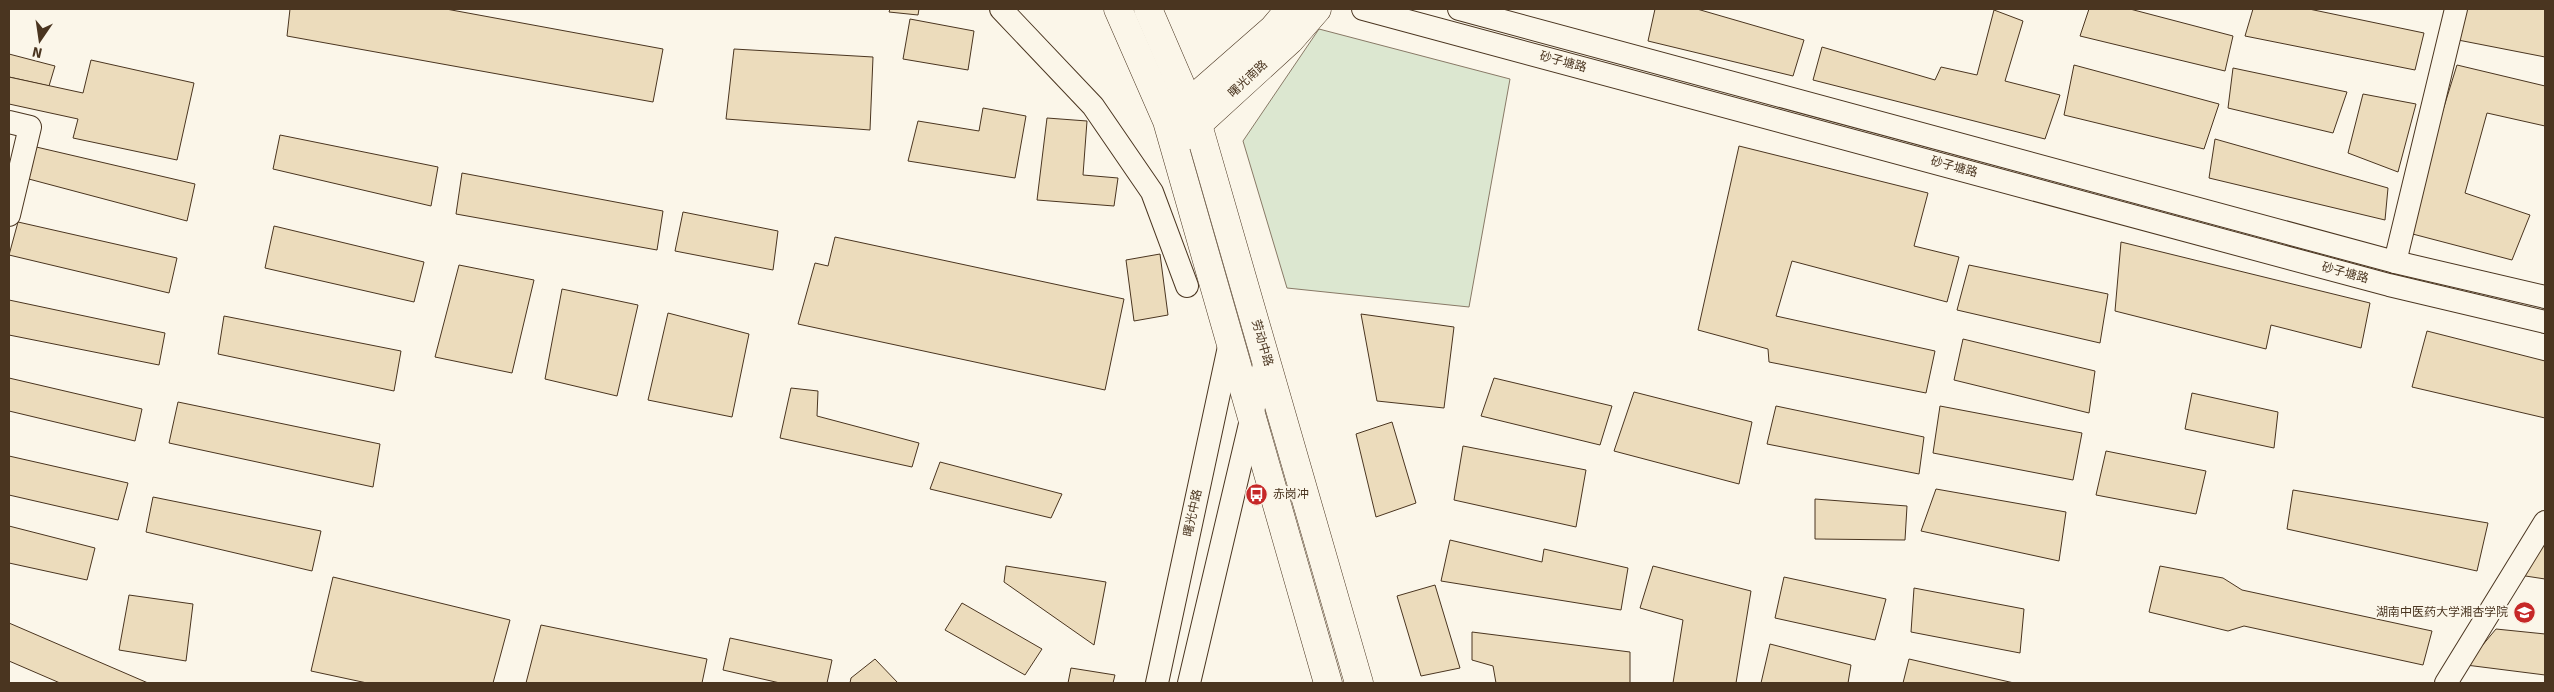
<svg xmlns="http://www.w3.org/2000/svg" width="2554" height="692" font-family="Signika,'Noto Sans SC',sans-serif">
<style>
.green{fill:#dce7d0;stroke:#887966}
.building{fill:#ecdcbc;stroke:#4a3520}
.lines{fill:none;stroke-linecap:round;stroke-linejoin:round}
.minor-casing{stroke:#4a3520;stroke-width:24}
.major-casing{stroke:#4a3520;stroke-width:29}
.minor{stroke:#fbf6e9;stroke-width:22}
.major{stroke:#fbf6e9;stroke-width:28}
.labels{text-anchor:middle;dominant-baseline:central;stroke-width:4;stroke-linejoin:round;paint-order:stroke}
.street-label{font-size:12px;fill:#4a3520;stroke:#fbf6e9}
.poi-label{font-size:12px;fill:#4a3520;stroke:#fbf6e9;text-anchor:start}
</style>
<rect width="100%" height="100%" fill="#fbf6e9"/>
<path class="green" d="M1319,29l191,50 -41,228 -182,-19 -44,-147z"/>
<g class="building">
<path d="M290,9h156l217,40 -10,53 -366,-66z"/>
<path d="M890,9h29l-1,6 -29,-3z"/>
<path d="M1655,9h42l107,31 -11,36 -145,-35z"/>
<path d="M2089,9h41l103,27 -8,35 -145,-35z"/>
<path d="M2253,9h56l115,24 -9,37 -170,-34z"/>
<path d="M2463,9h82v48l-87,-17z"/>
<path d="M1994,10l29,11 -18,60 55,14 -15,44 -232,-59 9,-33 113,33 6,-13 36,8z"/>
<path d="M910,19l64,12 -6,39 -65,-11z"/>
<path d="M734,49l139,8 -3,73 -144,-11z"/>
<path d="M9,54l46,12 -6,20 -40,-9z"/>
<path d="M91,60l103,23 -17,77 -104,-22 5,-19 -69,-15v-27l74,16z"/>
<path d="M2074,65l145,39 -15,45 -140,-34z"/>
<path d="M2457,65l88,21v40l-58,-13 -22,80 65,22 -18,45 -107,-28z"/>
<path d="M2233,68l114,24 -14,41 -105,-25z"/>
<path d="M2363,94l53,10 -18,68 -50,-19z"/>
<path d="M983,108l43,8 -11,62 -107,-17 10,-40 61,10z"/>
<path d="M1047,118l40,3 -4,54 35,3 -4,28 -77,-6z"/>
<path d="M280,135l158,32 -7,39 -158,-37z"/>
<path d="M2215,139l173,49 -3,32 -176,-42z"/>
<path d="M32,146l163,38 -8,37 -162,-43z"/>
<path d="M1739,146l189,47 -14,53 45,11 -12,45 -155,-41 -16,55 159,35 -9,42 -157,-31 -1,-13 -70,-19z"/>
<path d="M462,173l201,38 -6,39 -201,-36z"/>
<path d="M683,212l95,19 -5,39 -98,-19z"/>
<path d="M18,222l159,36 -8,35 -160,-38z"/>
<path d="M274,226l150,36 -10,40 -149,-34z"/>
<path d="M835,237l289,62 -19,91 -307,-66 17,-61 13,3z"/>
<path d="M2121,242l249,61 -9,45 -90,-23 -5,24 -151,-38z"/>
<path d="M1160,254l8,61 -34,6 -8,-61z"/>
<path d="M459,265l75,15 -22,93 -77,-16z"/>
<path d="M1969,265l139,29 -8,49 -143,-33z"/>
<path d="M562,289l76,16 -21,91 -72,-17z"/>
<path d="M9,300l156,33 -6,32 -150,-30z"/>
<path d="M668,313l81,21 -17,83 -84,-17z"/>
<path d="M1361,314l93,13 -10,81 -67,-7z"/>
<path d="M224,316l177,35 -7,40 -176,-37z"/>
<path d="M2427,331l118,30v57l-133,-31z"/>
<path d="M1963,339l132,32 -6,42 -135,-33z"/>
<path d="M9,378l133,31 -7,32 -126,-30z"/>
<path d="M1494,378l118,28 -12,39 -119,-29z"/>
<path d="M791,388l27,3 -1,25 102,27 -7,24 -132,-29z"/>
<path d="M1634,392l118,30 -13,62 -125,-33z"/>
<path d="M2192,393l86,19 -4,36 -89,-19z"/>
<path d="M178,402l202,42 -7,43 -204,-44z"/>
<path d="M1776,406l148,31 -5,37 -152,-30z"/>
<path d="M1940,406l142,27 -9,47 -140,-27z"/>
<path d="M1392,422l24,81 -40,14 -20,-83z"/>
<path d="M1463,446l123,24 -10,57 -122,-27z"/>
<path d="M2106,451l100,20 -10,43 -100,-19z"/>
<path d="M9,456l119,27 -10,37 -109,-25z"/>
<path d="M940,462l122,32 -11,24 -121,-29z"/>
<path d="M1936,489l130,23 -7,49 -138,-30z"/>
<path d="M2293,490l195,33 -11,48 -190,-42z"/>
<path d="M153,497l168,34 -9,40 -166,-39z"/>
<path d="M1815,499l92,7 -2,34 -90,-1z"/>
<path d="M9,526l86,22 -8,32 -78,-17z"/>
<path d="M1450,540l92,22 2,-13 84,19 -7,42 -180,-29z"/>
<path d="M2545,544v35l-26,-4z"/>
<path d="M1006,566l100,16 -12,63 -90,-63z"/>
<path d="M1653,566l98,25 -15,92h-63l10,-63 -43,-12z"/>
<path d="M2160,566l63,12 19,12 190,41 -9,34 -179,-39 -16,5 -79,-19z"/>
<path d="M333,577l177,43 -17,63h-126l-56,-12z"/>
<path d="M1784,577l102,22 -11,41 -100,-22z"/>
<path d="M1435,585l25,83 -39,8 -24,-80z"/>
<path d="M1914,588l110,21 -4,44 -109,-21z"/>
<path d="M129,595l64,9 -7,57 -67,-11z"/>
<path d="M962,603l80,46 -17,26 -80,-45z"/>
<path d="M9,623l139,60h-88l-51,-22z"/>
<path d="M541,625l166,34 -5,24h-176z"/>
<path d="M2496,629l49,5v41l-79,-10z"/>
<path d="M1472,632l158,20v31h-134l-3,-17 -21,-6z"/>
<path d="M730,638l102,22 -5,23h-47l-57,-13z"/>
<path d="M1770,644l81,21 -3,18h-87z"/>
<path d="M875,659l23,24h-48l1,-5z"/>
<path d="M1909,659l105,24h-111z"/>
<path d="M1071,668l44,7 -2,8h-45z"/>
</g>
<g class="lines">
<defs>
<g id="minor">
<path d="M1001,9l92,97 59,86 35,94"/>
<path d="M1363,9l1026,276 156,37"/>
<path d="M1459,9l936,253 150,35"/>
<path d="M9,122l21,5 -21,88"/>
<path d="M2395,262l61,-253"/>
<path d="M1157,683l73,-341"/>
<path d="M1189,683l77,-327"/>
<path d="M2446,683l99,-161"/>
</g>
<g id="major">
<path d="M1118,9l49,112 161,562"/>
<path d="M1148,9l50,116 161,558"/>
<path d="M1176,114l97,-85 17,-20"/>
<path d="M1185,136l105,-96 27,-31"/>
</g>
</defs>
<use href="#minor" class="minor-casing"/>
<use href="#major" class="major-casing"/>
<use href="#minor" class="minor"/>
<use href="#major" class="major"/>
</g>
<defs>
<symbol id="bus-disc" viewBox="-11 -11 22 22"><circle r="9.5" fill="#c62828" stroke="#fbf6e9"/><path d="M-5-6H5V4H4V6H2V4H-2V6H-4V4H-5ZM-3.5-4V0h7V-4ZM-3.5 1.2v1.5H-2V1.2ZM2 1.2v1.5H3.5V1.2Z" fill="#fff"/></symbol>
<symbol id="university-disc" viewBox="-11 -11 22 22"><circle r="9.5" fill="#c62828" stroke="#fbf6e9"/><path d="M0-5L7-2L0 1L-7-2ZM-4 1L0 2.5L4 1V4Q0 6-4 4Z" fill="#fff"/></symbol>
</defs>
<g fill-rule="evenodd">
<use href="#bus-disc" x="1244" y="482" width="25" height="25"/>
<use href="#university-disc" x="2512" y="600" width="25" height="25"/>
</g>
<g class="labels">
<g class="street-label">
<text transform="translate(1563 62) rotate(15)">砂子塘路</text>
<text transform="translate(1248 79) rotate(-43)">曙光南路</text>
<text transform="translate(1954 167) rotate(15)">砂子塘路</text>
<text transform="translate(2345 273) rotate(15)">砂子塘路</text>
<text transform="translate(1262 343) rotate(74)">劳动中路</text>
<text transform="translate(1193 513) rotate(-78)">曙光中路</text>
</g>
<g class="poi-label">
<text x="1273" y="494">赤岗冲</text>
<text x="2508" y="612" text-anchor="end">湖南中医药大学湘杏学院</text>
</g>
</g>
<rect width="2554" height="692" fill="none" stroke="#4a3520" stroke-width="20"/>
<g transform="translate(40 40) rotate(193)" stroke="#fbf6e9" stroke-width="4" paint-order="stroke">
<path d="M0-4L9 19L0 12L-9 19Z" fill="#4a3520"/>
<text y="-8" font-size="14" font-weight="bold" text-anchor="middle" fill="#4a3520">N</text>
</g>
</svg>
